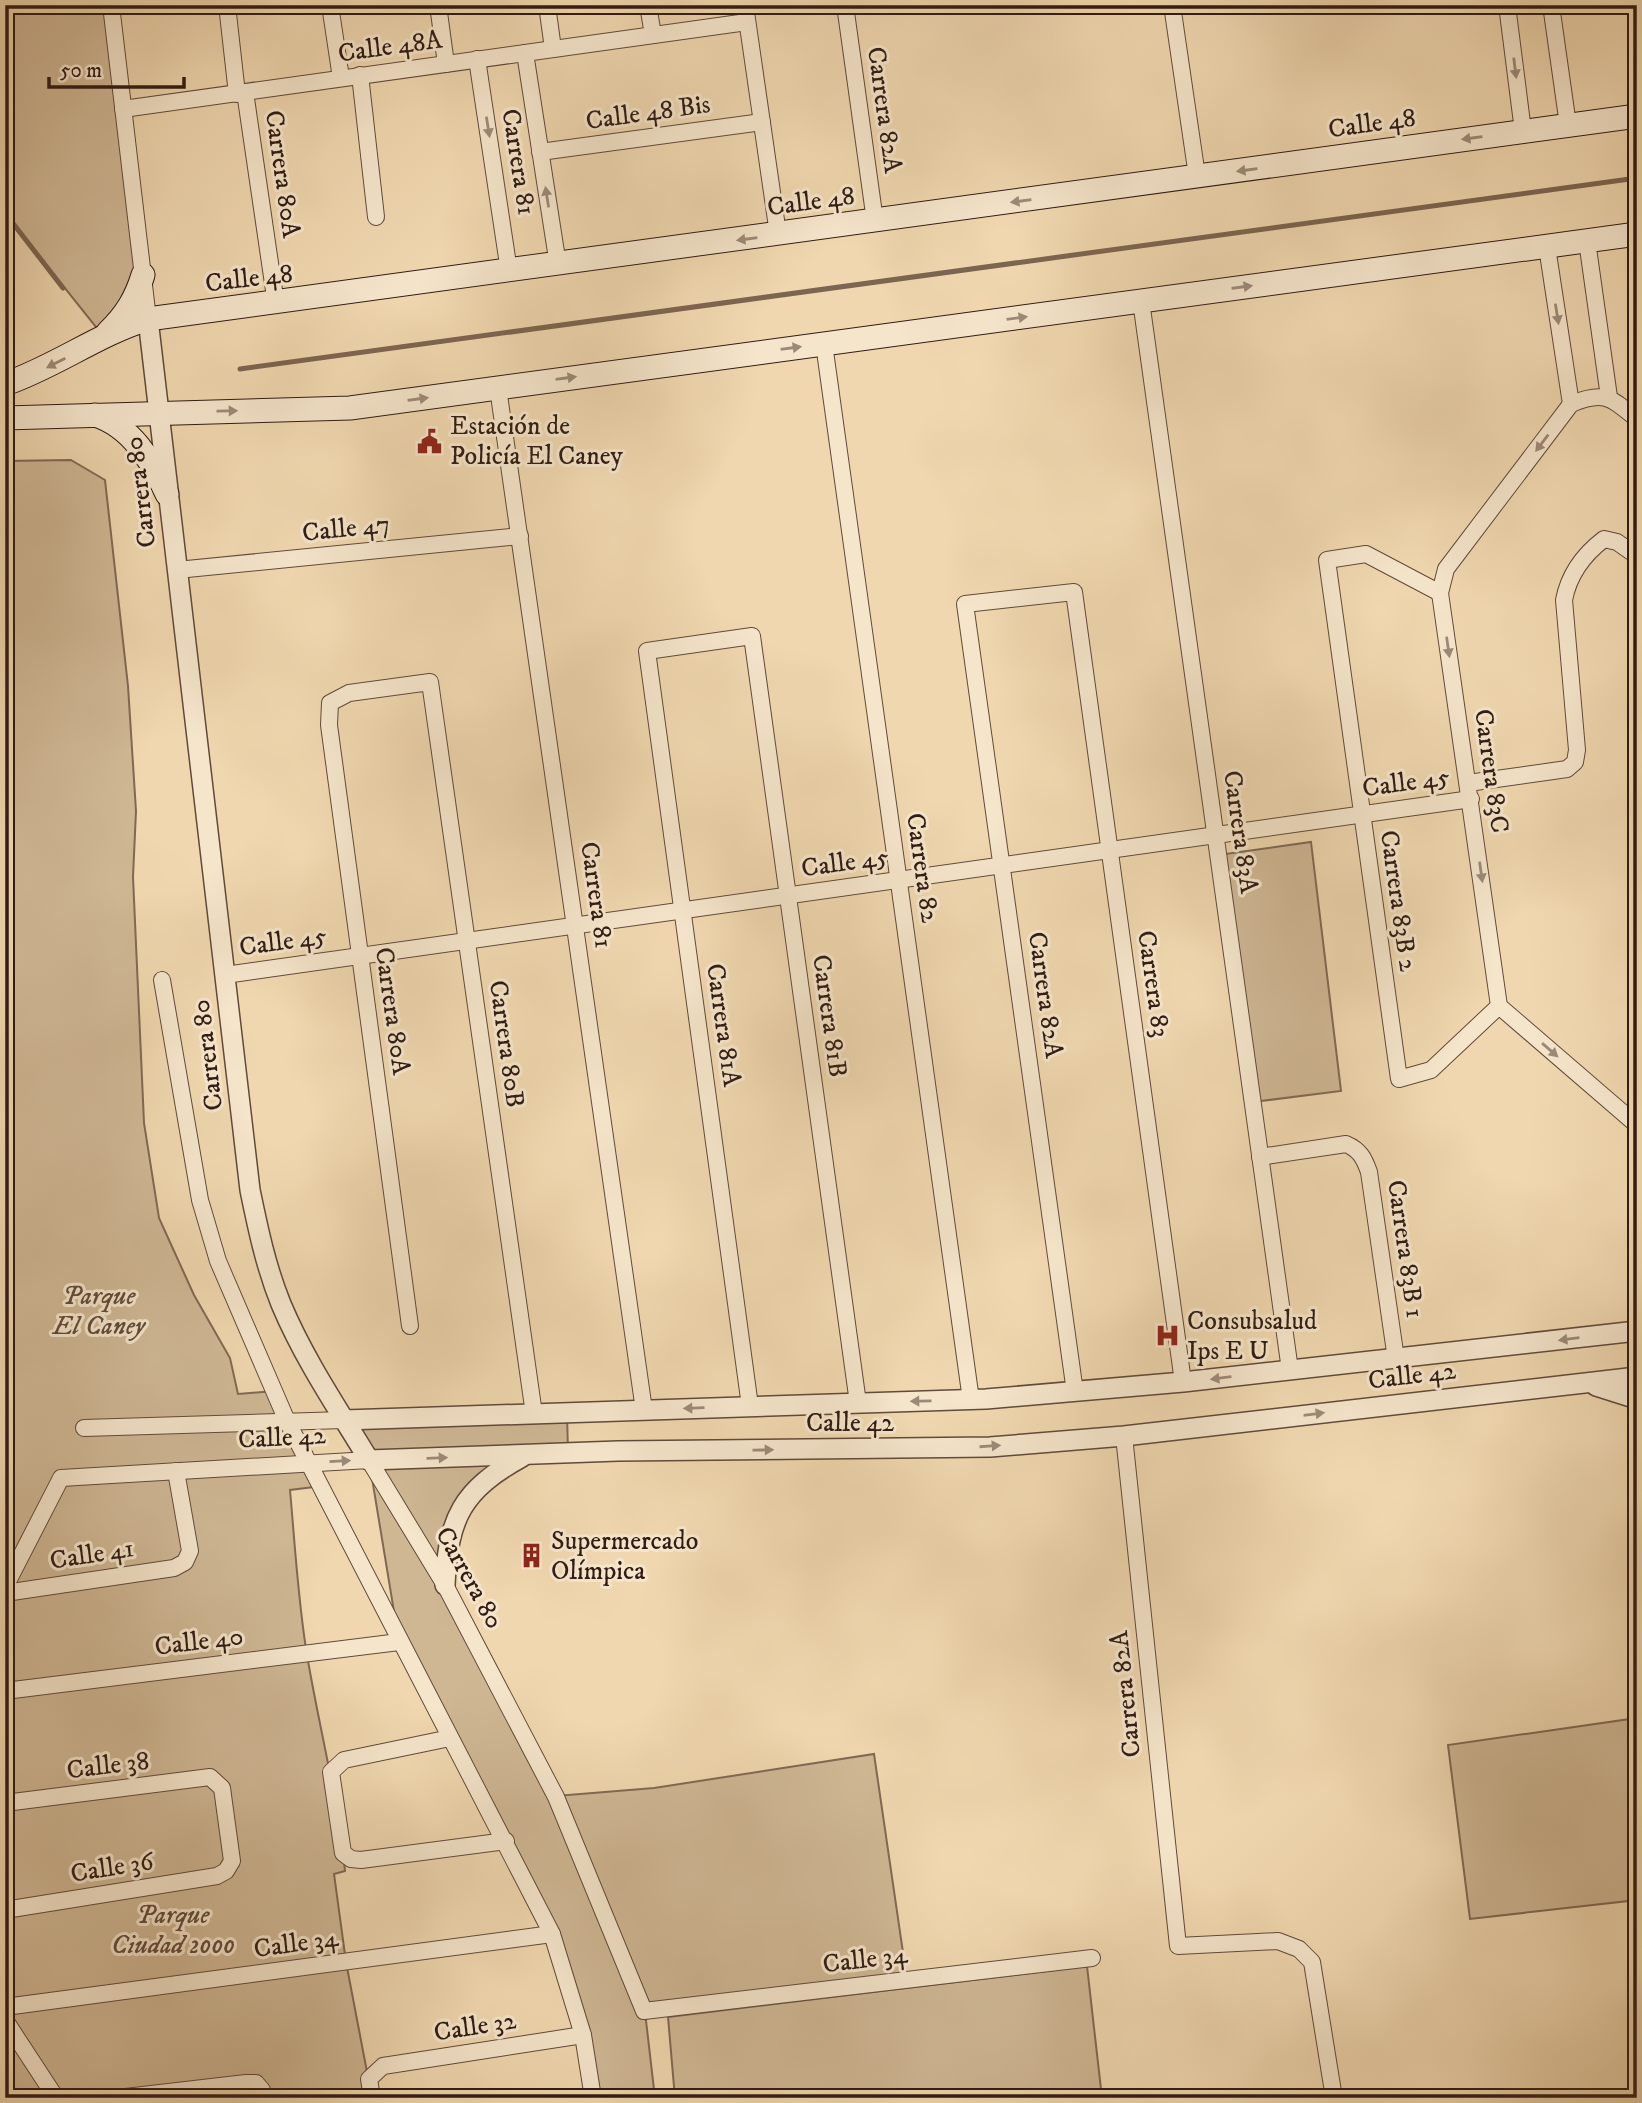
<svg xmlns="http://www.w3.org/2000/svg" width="1642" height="2103" font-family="'IM FELL DW Pica',serif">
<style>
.green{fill:#cfb794;stroke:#806954;stroke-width:2}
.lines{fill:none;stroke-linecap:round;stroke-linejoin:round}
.stream{stroke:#7c6551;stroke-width:5}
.minor-casing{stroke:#604a3a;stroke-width:18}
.tertiary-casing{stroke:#604a3a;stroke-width:22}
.secondary-casing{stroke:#301b13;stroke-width:25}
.minor{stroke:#f5e5cb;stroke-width:16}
.tertiary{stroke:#f5e5cb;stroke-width:19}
.secondary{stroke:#f5e5cb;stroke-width:23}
.oneway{fill:#9c8a78}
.labels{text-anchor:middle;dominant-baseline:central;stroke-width:6;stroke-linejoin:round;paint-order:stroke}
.street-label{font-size:26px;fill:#301b13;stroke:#f5e5cb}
.poi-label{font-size:26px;fill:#301b13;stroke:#f5e5cb;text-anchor:start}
.park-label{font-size:26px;font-style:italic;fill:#604a3a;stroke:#f5e5cb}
</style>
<rect width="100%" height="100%" fill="#f0d7af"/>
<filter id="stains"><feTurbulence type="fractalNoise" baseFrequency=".00286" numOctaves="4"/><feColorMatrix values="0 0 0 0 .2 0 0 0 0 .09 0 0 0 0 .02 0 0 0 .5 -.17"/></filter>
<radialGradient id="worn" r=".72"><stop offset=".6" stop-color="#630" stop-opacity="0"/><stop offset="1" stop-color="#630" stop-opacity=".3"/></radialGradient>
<g class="green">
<path d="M5,5h106l32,270 -39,62 -99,-124z"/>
<path d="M71,460l34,20 23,206 8,125 -3,66 11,246 15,95 35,77 36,63 8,36 36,-3 49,95 -33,4c5,55 8,111 17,165 12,72 31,143 38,216l-11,3 12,88 26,136h-367v-1637z"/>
<path d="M1311,842l30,249 -88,11 -35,-247z"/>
<path d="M567,1412l1,41 -43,3 -63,50 -17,79 111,211 98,-8 220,-34 33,226 -262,32 10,86h-62l-41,-164 -153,-292 -30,-182 -25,-40z"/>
<path d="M1637,1718v182l-167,19 -22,-174z"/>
<path d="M1087,1966l15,132h-427l-7,-81z"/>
</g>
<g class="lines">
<g class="stream">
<path d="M5,213l58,75"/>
<path d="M240,369l1397,-191"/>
</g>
<defs>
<g id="minor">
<path d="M111,5l37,314"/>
<path d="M227,5l10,89"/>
<path d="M330,5l11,73"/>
<path d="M438,5l8,59"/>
<path d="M547,5l6,44"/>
<path d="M648,5l5,30"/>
<path d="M745,5l33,229"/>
<path d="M845,5l30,216"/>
<path d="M1172,5l25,171"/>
<path d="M1507,5l16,126"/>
<path d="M1551,5l17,120"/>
<path d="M525,53l33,212"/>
<path d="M477,59l32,212"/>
<path d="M360,75l16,142"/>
<path d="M245,92l31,212"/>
<path d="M123,109l624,-87"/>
<path d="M540,152l222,-30"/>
<path d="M1587,241l22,156"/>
<path d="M1547,247l24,157"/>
<path d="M1141,301l149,1069"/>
<path d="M824,344l147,1056"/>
<path d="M498,388l146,1022"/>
<path d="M1637,419c-26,-21 -32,-29 -66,-15l-125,165 -6,24 59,413 138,119"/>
<path d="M177,570l343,-34"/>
<path d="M1440,593l-74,-39 -39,6 72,519 32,-9 68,-64"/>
<path d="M1468,783l99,-14 8,-7 2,-12 -13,-150c5,-26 19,-45 40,-61l13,3 20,14"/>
<path d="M225,975l1246,-176"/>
<path d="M162,980l38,220 18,61 69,160 265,513 31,101 10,63"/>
<path d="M1260,1157l86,-13c14,6 18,14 23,28l27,187"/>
<path d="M410,1326l-81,-601 1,-22 19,-10 81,-11 104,732"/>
<path d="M1075,1392l-110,-788 109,-12 109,790"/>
<path d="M750,1406l-103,-755 105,-15 106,767"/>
<path d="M84,1428l260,-8"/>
<path d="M1124,1436l54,510 100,-5 21,8 13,13 22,136"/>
<path d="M5,1587l56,-109 308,-18 76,125 111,212 88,214 448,-53"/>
<path d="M5,1593l169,-25 11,-6 5,-11 -14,-80"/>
<path d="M5,1691l394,-49"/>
<path d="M450,1738l-106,22 -13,12 12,81 8,6 10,1 145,-19"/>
<path d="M5,1803l205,-26 12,11 10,73 -6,10 -9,5 -212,34"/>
<path d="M5,2007l547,-73"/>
<path d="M5,2020l51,78"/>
<path d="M117,2098l129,-15h10l6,7v8"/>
<path d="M372,2098l-3,-19 14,-13 200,-31"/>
</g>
<g id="tertiary">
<path d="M148,319l102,871c8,39 16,77 31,114 23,55 57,105 88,156l249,-9 372,-4 134,-11 513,-59"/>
<path d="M1596,1386l41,13"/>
<path d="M344,1420l642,-21 197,-17 454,-51"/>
<path d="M445,1585c3,-67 17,-95 77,-128"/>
</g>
<g id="secondary">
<path d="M108,332c18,-17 28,-34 35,-57"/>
<path d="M5,384c50,-17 93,-50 143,-65l1489,-203"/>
<path d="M95,415c36,11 57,46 72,79"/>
<path d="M5,418l345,-10 1287,-174"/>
</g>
</defs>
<use href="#minor" class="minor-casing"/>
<use href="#tertiary" class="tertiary-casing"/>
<use href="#secondary" class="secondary-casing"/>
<use href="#minor" class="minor"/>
<use href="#tertiary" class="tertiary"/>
<use href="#secondary" class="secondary"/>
</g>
<defs><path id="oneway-solid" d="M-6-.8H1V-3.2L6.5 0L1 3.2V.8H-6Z" transform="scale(1.75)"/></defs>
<g class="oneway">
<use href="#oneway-solid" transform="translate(1515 68) rotate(83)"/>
<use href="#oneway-solid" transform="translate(488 127) rotate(81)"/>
<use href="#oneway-solid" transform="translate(1472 138) rotate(172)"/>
<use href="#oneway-solid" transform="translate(1247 170) rotate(172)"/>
<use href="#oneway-solid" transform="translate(547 197) rotate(-99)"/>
<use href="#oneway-solid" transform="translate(1021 201) rotate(172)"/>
<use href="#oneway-solid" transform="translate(747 239) rotate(172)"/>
<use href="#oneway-solid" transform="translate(1242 287) rotate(-8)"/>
<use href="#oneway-solid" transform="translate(1557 314) rotate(81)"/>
<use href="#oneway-solid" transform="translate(1017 318) rotate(-8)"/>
<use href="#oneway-solid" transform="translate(791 348) rotate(-8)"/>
<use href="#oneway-solid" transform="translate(56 363) rotate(153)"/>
<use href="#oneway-solid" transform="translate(566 378) rotate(-8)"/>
<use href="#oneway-solid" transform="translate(418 399) rotate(-8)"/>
<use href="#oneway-solid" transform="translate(227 411) rotate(-1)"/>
<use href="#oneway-solid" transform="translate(1542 443) rotate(127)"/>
<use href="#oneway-solid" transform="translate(1448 647) rotate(82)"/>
<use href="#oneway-solid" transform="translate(1481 872) rotate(82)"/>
<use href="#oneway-solid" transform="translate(1550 1050) rotate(41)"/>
<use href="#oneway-solid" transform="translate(1569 1339) rotate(173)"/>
<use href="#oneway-solid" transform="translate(1221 1378) rotate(173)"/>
<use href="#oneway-solid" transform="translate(921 1401) rotate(179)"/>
<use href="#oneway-solid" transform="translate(694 1408) rotate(178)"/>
<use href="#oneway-solid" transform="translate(1314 1414) rotate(-7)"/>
<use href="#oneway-solid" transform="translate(990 1446) rotate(-4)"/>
<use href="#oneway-solid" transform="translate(763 1450) rotate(-1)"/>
<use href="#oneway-solid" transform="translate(437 1458) rotate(-2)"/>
<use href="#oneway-solid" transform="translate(340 1461) rotate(-3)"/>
</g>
<defs>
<symbol id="civic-bare" viewBox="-9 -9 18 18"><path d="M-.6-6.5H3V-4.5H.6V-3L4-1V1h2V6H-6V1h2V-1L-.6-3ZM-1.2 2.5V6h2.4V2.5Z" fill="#8f2418" stroke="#f5e5cb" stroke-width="2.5" paint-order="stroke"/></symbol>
<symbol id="hospital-bare" viewBox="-9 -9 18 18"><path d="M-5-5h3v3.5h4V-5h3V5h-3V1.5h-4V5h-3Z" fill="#8f2418" stroke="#f5e5cb" stroke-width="2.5" paint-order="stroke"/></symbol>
<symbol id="building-bare" viewBox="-9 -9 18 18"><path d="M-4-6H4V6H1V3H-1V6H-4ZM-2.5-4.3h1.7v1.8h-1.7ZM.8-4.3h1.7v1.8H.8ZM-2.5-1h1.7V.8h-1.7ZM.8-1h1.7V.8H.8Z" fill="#8f2418" stroke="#f5e5cb" stroke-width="2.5" paint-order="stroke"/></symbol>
</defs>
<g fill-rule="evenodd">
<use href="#civic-bare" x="412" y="424" width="35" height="35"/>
<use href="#hospital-bare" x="1150" y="1318" width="35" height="35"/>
<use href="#building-bare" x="514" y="1538" width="35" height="35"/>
</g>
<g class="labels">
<g class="street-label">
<text transform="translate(390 47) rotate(-8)">Calle 48A</text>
<text transform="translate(884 110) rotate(82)">Carrera 82A</text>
<text transform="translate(648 113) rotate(-8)">Calle 48 Bis</text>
<text transform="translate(1372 124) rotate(-8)">Calle 48</text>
<text transform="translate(518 162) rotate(81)">Carrera 81</text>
<text transform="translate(282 174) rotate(82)">Carrera 80A</text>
<text transform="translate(811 202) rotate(-8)">Calle 48</text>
<text transform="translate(249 279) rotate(-7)">Calle 48</text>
<text transform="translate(141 492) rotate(-97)">Carrera 80</text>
<text transform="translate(346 529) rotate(-6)">Calle 47</text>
<text transform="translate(1491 771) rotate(82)">Carrera 83C</text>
<text transform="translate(1406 783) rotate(-8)">Calle 45</text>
<text transform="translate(1240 832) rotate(82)">Carrera 83A</text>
<text transform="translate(845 863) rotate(-8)">Calle 45</text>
<text transform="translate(922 868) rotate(82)">Carrera 82</text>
<text transform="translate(596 895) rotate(82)">Carrera 81</text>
<text transform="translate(1398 901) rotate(82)">Carrera 83B 2</text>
<text transform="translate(283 942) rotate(-8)">Calle 45</text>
<text transform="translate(1153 984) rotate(82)">Carrera 83</text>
<text transform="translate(1045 995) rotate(82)">Carrera 82A</text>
<text transform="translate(392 1011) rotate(82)">Carrera 80A</text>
<text transform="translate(829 1016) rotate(82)">Carrera 81B</text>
<text transform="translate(723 1025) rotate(82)">Carrera 81A</text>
<text transform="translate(506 1044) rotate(82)">Carrera 80B</text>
<text transform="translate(208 1055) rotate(-97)">Carrera 80</text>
<text transform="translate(1405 1249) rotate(82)">Carrera 83B 1</text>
<text transform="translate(1412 1376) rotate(-7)">Calle 42</text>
<text x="850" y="1423">Calle 42</text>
<text transform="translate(282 1438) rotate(-3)">Calle 42</text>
<text transform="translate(92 1555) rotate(-9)">Calle 41</text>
<text transform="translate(469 1578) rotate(61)">Carrera 80</text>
<text transform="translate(199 1642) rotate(-7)">Calle 40</text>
<text transform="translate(1126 1694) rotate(-96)">Carrera 82A</text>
<text transform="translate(108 1766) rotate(-7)">Calle 38</text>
<text transform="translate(112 1868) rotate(-9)">Calle 36</text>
<text transform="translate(296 1944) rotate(-8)">Calle 34</text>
<text transform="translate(865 1960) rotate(-7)">Calle 34</text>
<text transform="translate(475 2027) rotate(-9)">Calle 32</text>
</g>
<g class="poi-label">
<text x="450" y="426">Estación de<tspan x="450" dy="30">Policía El Caney</tspan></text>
<text x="1187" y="1321">Consubsalud<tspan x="1187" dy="30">Ips E U</tspan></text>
<text x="551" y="1541">Supermercado<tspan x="551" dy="30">Olímpica</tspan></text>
</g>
<g class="park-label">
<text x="99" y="1296">Parque<tspan x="99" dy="30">El Caney</tspan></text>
<text x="173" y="1915">Parque<tspan x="173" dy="30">Ciudad 2000</tspan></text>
</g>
</g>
<rect width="1642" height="2103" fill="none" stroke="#f0d7af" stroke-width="28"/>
<rect x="7" y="7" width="1628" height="2089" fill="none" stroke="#301b13" stroke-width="3.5"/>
<rect x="14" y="14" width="1614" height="2075" fill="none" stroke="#301b13" stroke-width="2"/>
<path d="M49 77v10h135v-10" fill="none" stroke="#301b13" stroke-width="3.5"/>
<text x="60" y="77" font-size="21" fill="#301b13" stroke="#f5e5cb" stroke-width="5" paint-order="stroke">50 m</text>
<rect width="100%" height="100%" filter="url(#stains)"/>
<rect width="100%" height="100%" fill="url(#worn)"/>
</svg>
